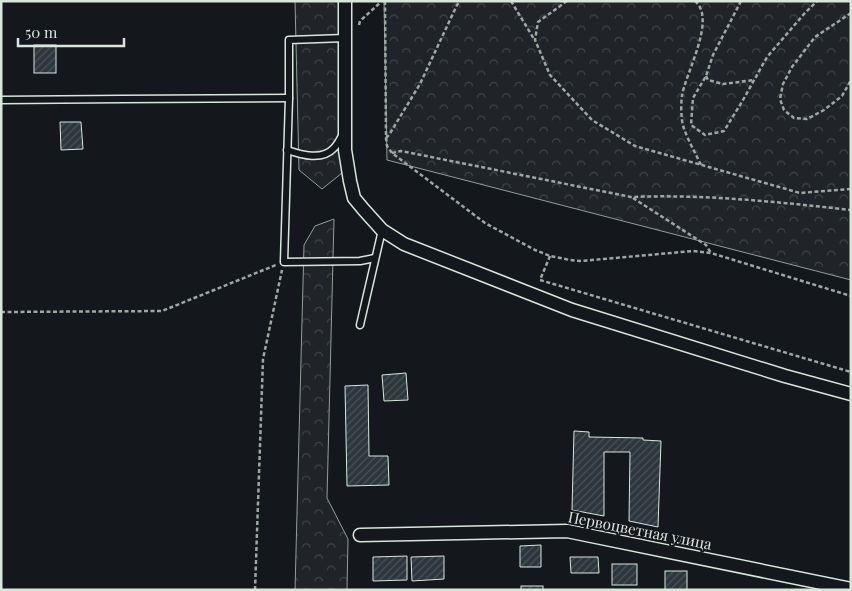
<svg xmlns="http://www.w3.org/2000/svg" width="852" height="591" font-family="'Playfair Display',serif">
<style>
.forest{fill:url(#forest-crowns);stroke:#939e99}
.building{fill:url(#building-hatch);stroke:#d8e6dc}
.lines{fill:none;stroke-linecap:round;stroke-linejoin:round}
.service-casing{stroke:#d8e6dc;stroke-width:9}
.minor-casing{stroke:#d8e6dc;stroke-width:15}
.path{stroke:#9da8a2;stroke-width:2.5;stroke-dasharray:4 2.5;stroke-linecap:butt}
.service{stroke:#14181c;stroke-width:6}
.minor{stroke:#14181c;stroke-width:12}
.labels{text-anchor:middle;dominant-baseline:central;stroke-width:4;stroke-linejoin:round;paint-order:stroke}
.street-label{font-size:15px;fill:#d8e6dc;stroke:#14181c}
</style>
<defs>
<pattern id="forest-crowns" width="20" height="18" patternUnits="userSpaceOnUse" patternTransform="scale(1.25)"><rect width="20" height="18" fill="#202428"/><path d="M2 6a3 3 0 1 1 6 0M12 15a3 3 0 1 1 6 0" fill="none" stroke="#404447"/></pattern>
<pattern id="building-hatch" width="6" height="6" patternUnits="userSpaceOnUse" patternTransform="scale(1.25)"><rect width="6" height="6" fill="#2c363c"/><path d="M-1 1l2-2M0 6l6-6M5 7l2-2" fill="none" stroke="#4a5358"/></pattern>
</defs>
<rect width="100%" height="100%" fill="#14181c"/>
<g class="forest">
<path d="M295,1h49l3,168 -25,20 -23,-19z"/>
<path d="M384,1h467v279l-464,-120z"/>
<path d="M334,219l-7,279 21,41 -1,51h-52l9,-345 11,-19z"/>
</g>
<g class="building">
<rect x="34" y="45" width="22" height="28"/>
<path d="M60,122h21l2,27 -22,1z"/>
<path d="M406,373l2,27 -24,1 -2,-26z"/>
<path d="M368,385l1,71h19l1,29 -42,1 -2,-100z"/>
<path d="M574,431l15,1v5l54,1v2l18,1 -3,86 -29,-6 1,-69h-26v64l-32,-6z"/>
<path d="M541,545v22h-21v-21z"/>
<path d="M407,556v24l-34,1v-24z"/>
<path d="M444,556v23l-32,2 -1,-24z"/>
<path d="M570,557h28l1,16h-28z"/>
<rect x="612" y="564" width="25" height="21"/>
<rect x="665" y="571" width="22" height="19"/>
<rect x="521" y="586" width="22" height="4"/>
</g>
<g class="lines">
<defs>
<g id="service">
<path d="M345,38l-56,2v58l-5,164 76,-1 15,-3"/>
<path d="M1,100l121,-1 167,-1"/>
<path d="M287,150c15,5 35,11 47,-2 4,-4 6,-9 9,-14"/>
<path d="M360,325l22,-95"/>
</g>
<g id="minor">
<path d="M345,1v149l5,31 4,17 10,12 18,20 22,14 168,66 213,66 66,18"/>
<path d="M360,535l207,-4 284,58"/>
</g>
</defs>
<use href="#service" class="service-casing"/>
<use href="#minor" class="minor-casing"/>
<g class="path">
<path d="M385,1l1,137 1,8 5,7 93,70 50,27 15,6 20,4 11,1 112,-10 18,2 140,43"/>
<path d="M511,1l23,38"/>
<path d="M567,1l-29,21 -3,18 15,35 42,45 43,26 165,47 51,-4"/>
<path d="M695,1c22,18 -10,73 -13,95 -1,7 -1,16 0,23 0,11 14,35 19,46"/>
<path d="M741,1l-28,54 -7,21 -13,22 -2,27 14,10 19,-4 19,-31 24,-43 37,-43 13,-13"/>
<path d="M851,13l-36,24 -23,30 -9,17 -3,15 4,11 10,8 13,1 17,-9 18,-14 9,-16"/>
<path d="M359,25l1,-4 22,-20"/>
<path d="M706,76l2,4 15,4 31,-4"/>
<path d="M386,138l3,-3 31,-51 37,-79 3,-4"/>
<path d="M392,153l9,-2 230,46c74,-3 147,5 220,13"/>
<path d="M633,198l73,47 5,8"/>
<path d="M550,256l-10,24 311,92"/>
<path d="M1,312l161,-1 114,-46"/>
<path d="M255,590l8,-231 19,-89"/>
</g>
<use href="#service" class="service"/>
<use href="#minor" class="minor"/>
</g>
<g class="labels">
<g class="street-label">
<text transform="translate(640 530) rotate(11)">Первоцветная улица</text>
</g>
</g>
<rect width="852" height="591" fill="none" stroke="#d8e6dc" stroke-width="5"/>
<path d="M18 38v8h106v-8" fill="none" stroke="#d8e6dc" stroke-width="2.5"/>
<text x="25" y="38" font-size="15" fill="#d8e6dc" stroke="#14181c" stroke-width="4" paint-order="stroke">50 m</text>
</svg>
